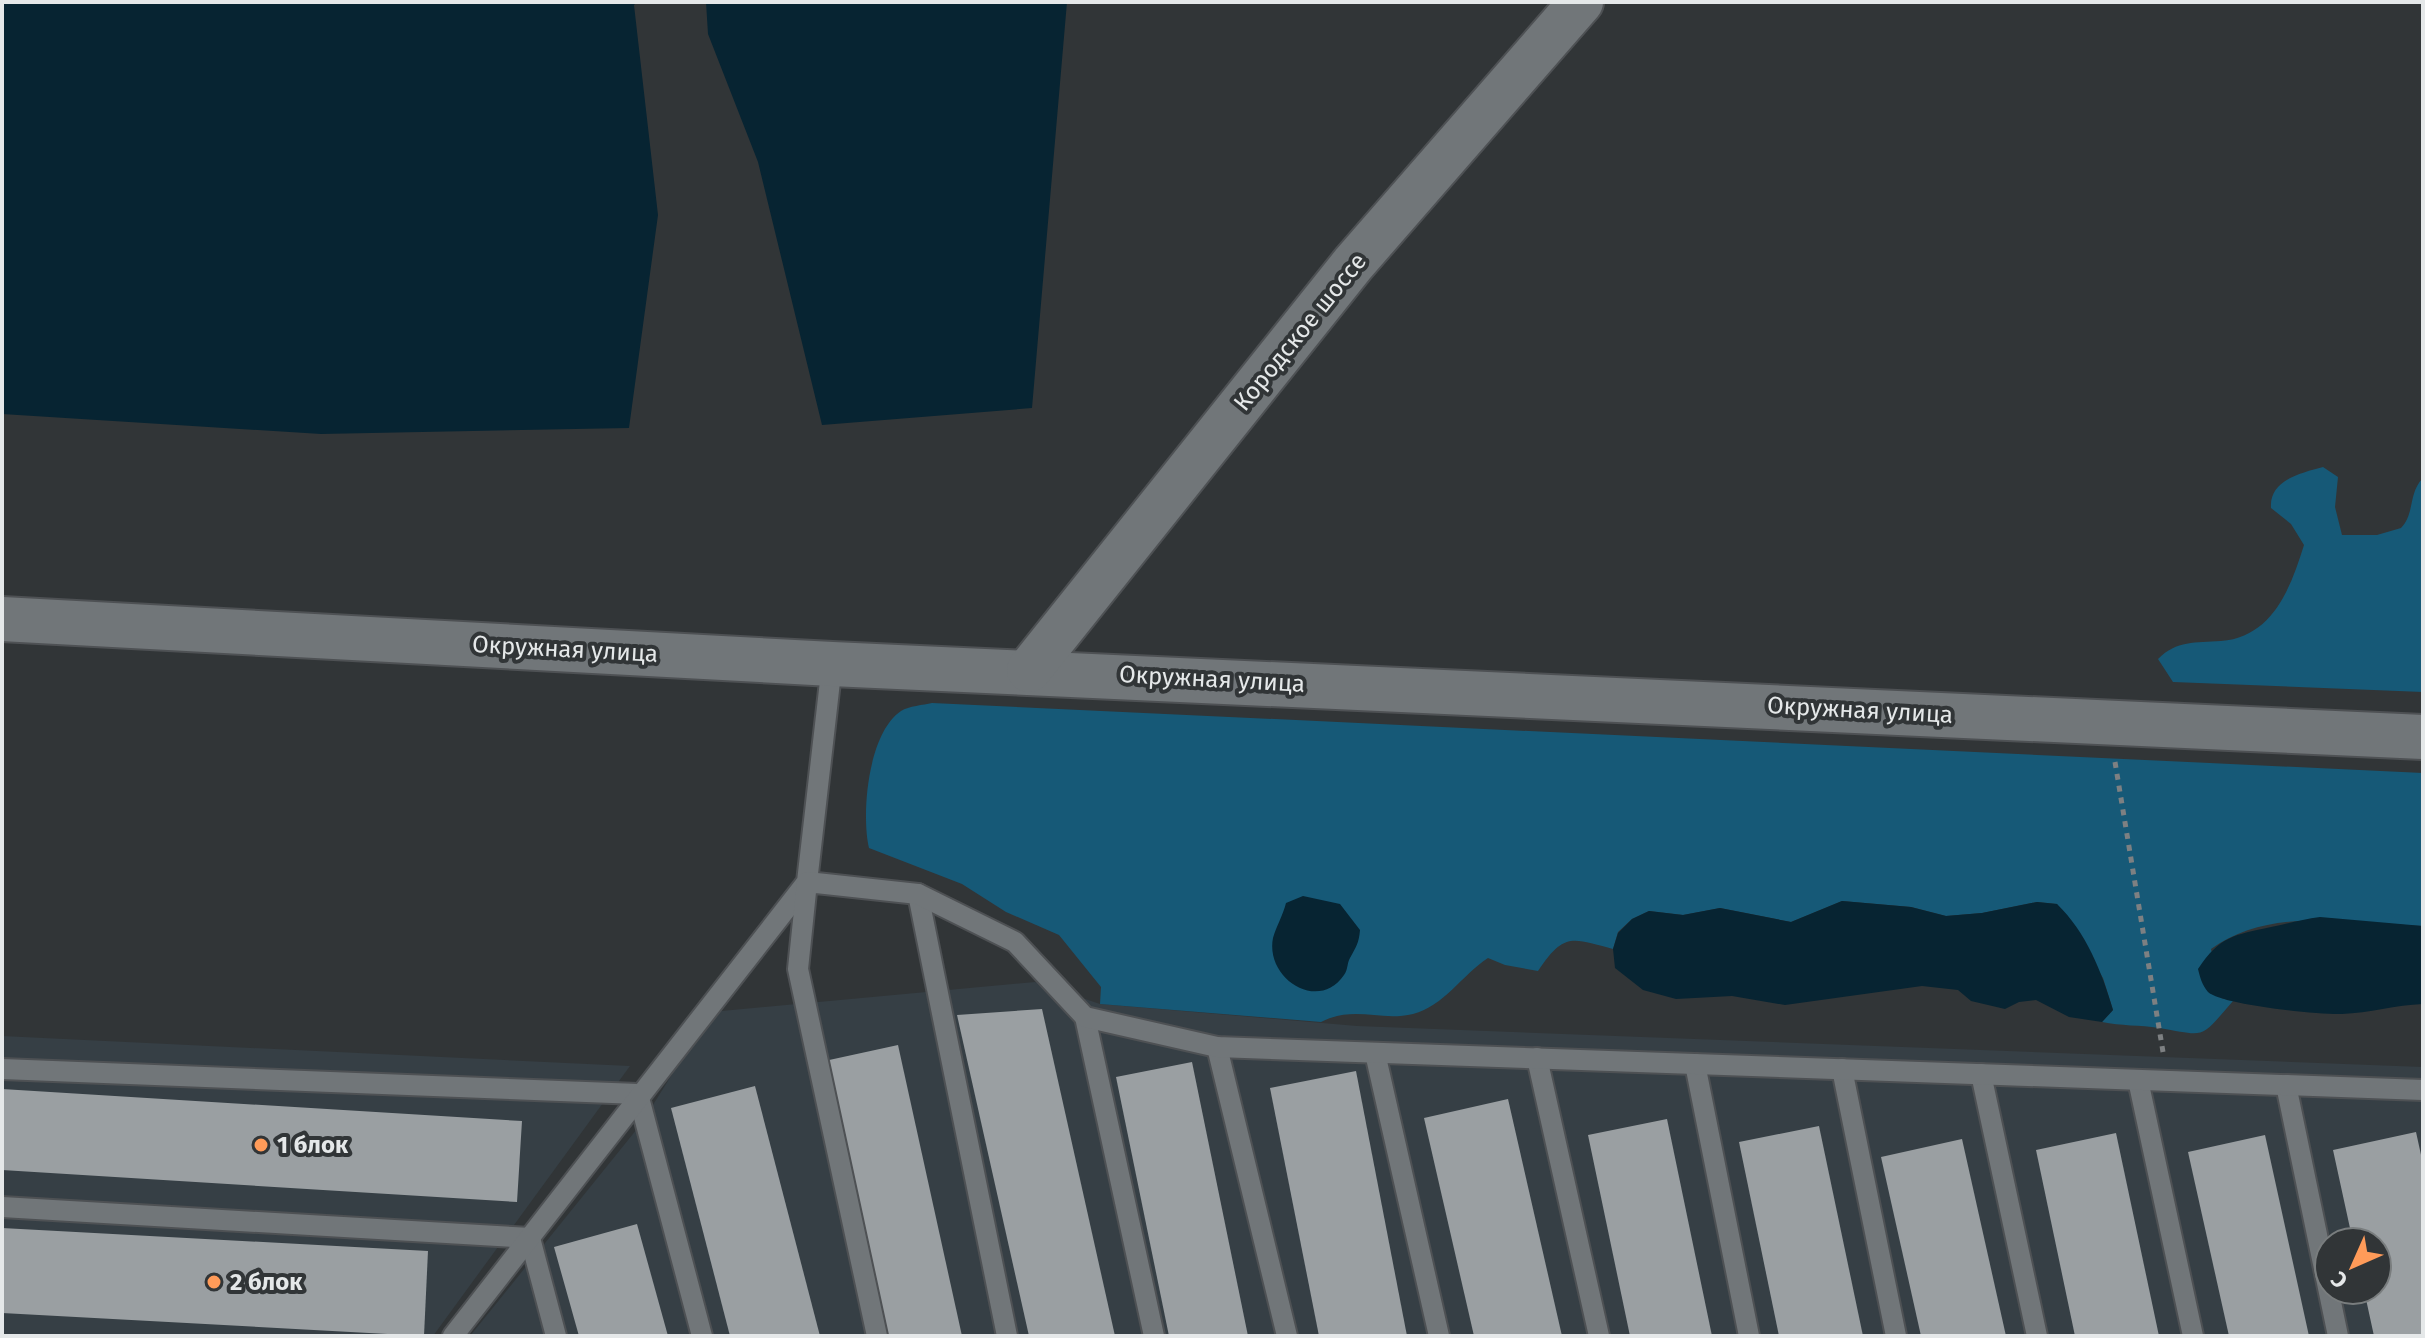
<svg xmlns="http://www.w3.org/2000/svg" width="2425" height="1338" font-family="'Fira Sans',sans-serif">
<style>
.built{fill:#363f45;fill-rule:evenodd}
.green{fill:#165977}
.water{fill:#072432}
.building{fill:#9a9fa2}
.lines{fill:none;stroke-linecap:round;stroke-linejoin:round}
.service-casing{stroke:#4e5154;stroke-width:24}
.secondary-casing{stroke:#4e5154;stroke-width:48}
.path{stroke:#7d8082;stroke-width:5;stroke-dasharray:6 6;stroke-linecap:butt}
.service{stroke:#717679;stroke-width:20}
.secondary{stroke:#717679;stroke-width:44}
.poi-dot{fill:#ff9b59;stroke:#313537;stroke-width:3}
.labels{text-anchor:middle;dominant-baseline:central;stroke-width:8;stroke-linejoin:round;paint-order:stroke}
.street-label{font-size:24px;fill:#e5e8e9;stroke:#313537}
.poi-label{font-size:24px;font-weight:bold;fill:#e5e8e9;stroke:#313537;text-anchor:start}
</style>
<rect width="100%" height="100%" fill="#313537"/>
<g class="built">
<path d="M1035,982l65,22 257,22 1066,41v269h-1953l171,-212 70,-112zM2329,1242h48v48h-48z"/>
<path d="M2,1036l628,30 -197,270h-431z"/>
</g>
<g class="green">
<path d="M2323,467l15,10 -3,30 7,28h35l24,-7c14,-14 7,-35 22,-50v214l-250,-10 -15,-23c19,-19 37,-16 63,-18 52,-4 70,-54 83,-96l-13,-21 -20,-16c-2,-28 30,-35 52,-41z"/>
<path d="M932,703l1491,70v153c-67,-3 -153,-20 -212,23l10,49 12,3c-34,39 -26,35 -74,27 -19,-3 -38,-2 -57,-6l11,-12 -10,-32 -46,-74 -20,-2 -55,11 -36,3 -35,-9 -69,-6 -51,21 -71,-14 -37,7 -34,-4 -17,8 -14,13 -5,17c-41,-11 -49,-17 -75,22l-33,-6 -17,-7c-26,17 -44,48 -75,56 -33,8 -58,-9 -92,8l-221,-18 1,-17 -42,-52 -53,-23 -44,-28 -93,-36c-8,-34 -1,-115 32,-137 8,-5 22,-6 31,-8z"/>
</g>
<g class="water">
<path d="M2,2h635l-3,3 24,210 -29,213 -308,6 -319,-20z"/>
<path d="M706,2h361l-35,406 -210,17 -64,-263 -50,-128z"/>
<path d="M1303,896l37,8 20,26c-1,13 -4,17 -10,28 -3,5 -2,12 -6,17 -26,38 -79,3 -71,-37 3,-11 10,-23 13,-35z"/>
<path d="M1842,901l69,6 35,9 36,-3 55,-11 20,2c29,28 45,68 56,106l-11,12 -33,-5 -33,-17 -17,2 -14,7 -34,-8 -13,-11 -36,-4 -137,19 -53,-9 -56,3 -33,-9 -28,-22 -2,-19 5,-16 14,-14 17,-8 34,4 37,-7 71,14z"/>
<path d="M2320,917l103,9v78c-27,1 -54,9 -81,10 -22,1 -120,-9 -134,-22 -6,-7 -8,-15 -10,-23 22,-33 36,-34 73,-42 16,-3 32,-8 49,-10z"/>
</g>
<g class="building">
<path d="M1042,1009l73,327h-86l-72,-321z"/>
<path d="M898,1045l64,291h-82l-60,-274z"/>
<path d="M1192,1062l56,274h-79l-53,-259z"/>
<path d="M1356,1071l51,265h-88l-49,-248z"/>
<path d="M755,1086l65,250h-90l-59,-228z"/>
<path d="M2,1089l520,32 -5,81 -515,-32z"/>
<path d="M1508,1099l54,237h-88l-50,-218z"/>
<path d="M1667,1119l45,217h-82l-42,-201z"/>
<path d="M1819,1126l44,210h-84l-40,-194z"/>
<path d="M2416,1132l7,32v172h-49l-10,-46h13v-48h-24l-20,-92z"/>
<path d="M2116,1133l43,203h-84l-39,-186z"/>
<path d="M2265,1135l44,201h-80l-41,-184z"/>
<path d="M1962,1139l44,197h-85l-40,-179z"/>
<path d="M637,1224l31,112h-89l-25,-89z"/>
<path d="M2,1228l426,23 -4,85 -422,-23z"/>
</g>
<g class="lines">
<defs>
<g id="service">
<path d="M918,894l89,442"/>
<path d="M1085,1017l69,319"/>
<path d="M1217,1047l70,289"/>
<path d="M1375,1053l64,283"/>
<path d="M1537,1058l62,278"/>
<path d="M1695,1064l54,272"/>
<path d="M2,1069l636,25 64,242"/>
<path d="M1842,1069l54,267"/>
<path d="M1981,1074l56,262"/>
<path d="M2138,1080l55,256"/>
<path d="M2286,1085l52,251"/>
<path d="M2,1207l528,31 26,98"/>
<path d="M453,1336l354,-454 25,-218"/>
<path d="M877,1336l-79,-367 9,-87 111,12 97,48 70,75 132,30 1206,43"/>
</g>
<g id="secondary">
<path d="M2,619l830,45 1591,73"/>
<path d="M1029,670l324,-406 228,-262"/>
</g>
</defs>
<use href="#service" class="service-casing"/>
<use href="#secondary" class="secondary-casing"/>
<path class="path" d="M2115,762l48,290"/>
<use href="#service" class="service"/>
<use href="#secondary" class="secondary"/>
</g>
<g class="poi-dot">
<circle cx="261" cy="1145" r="8"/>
<circle cx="214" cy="1282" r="8"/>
</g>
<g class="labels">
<g class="street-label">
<text transform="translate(1300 332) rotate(-51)">Кородское шоссе</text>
<text transform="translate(565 649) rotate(3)">Окружная улица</text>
<text transform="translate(1212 679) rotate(3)">Окружная улица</text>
<text transform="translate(1860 710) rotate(3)">Окружная улица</text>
</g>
<g class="poi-label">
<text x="277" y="1145">1 блок</text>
<text x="230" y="1282">2 блок</text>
</g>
</g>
<rect width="2425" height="1338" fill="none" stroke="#e5e8e9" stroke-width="8"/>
<g transform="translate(2353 1266) rotate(225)"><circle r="38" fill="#313537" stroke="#797d7e" stroke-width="2"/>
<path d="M0-6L14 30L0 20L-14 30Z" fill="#ff9b59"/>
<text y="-12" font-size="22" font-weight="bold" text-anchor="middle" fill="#e5e8e9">С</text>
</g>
</svg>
